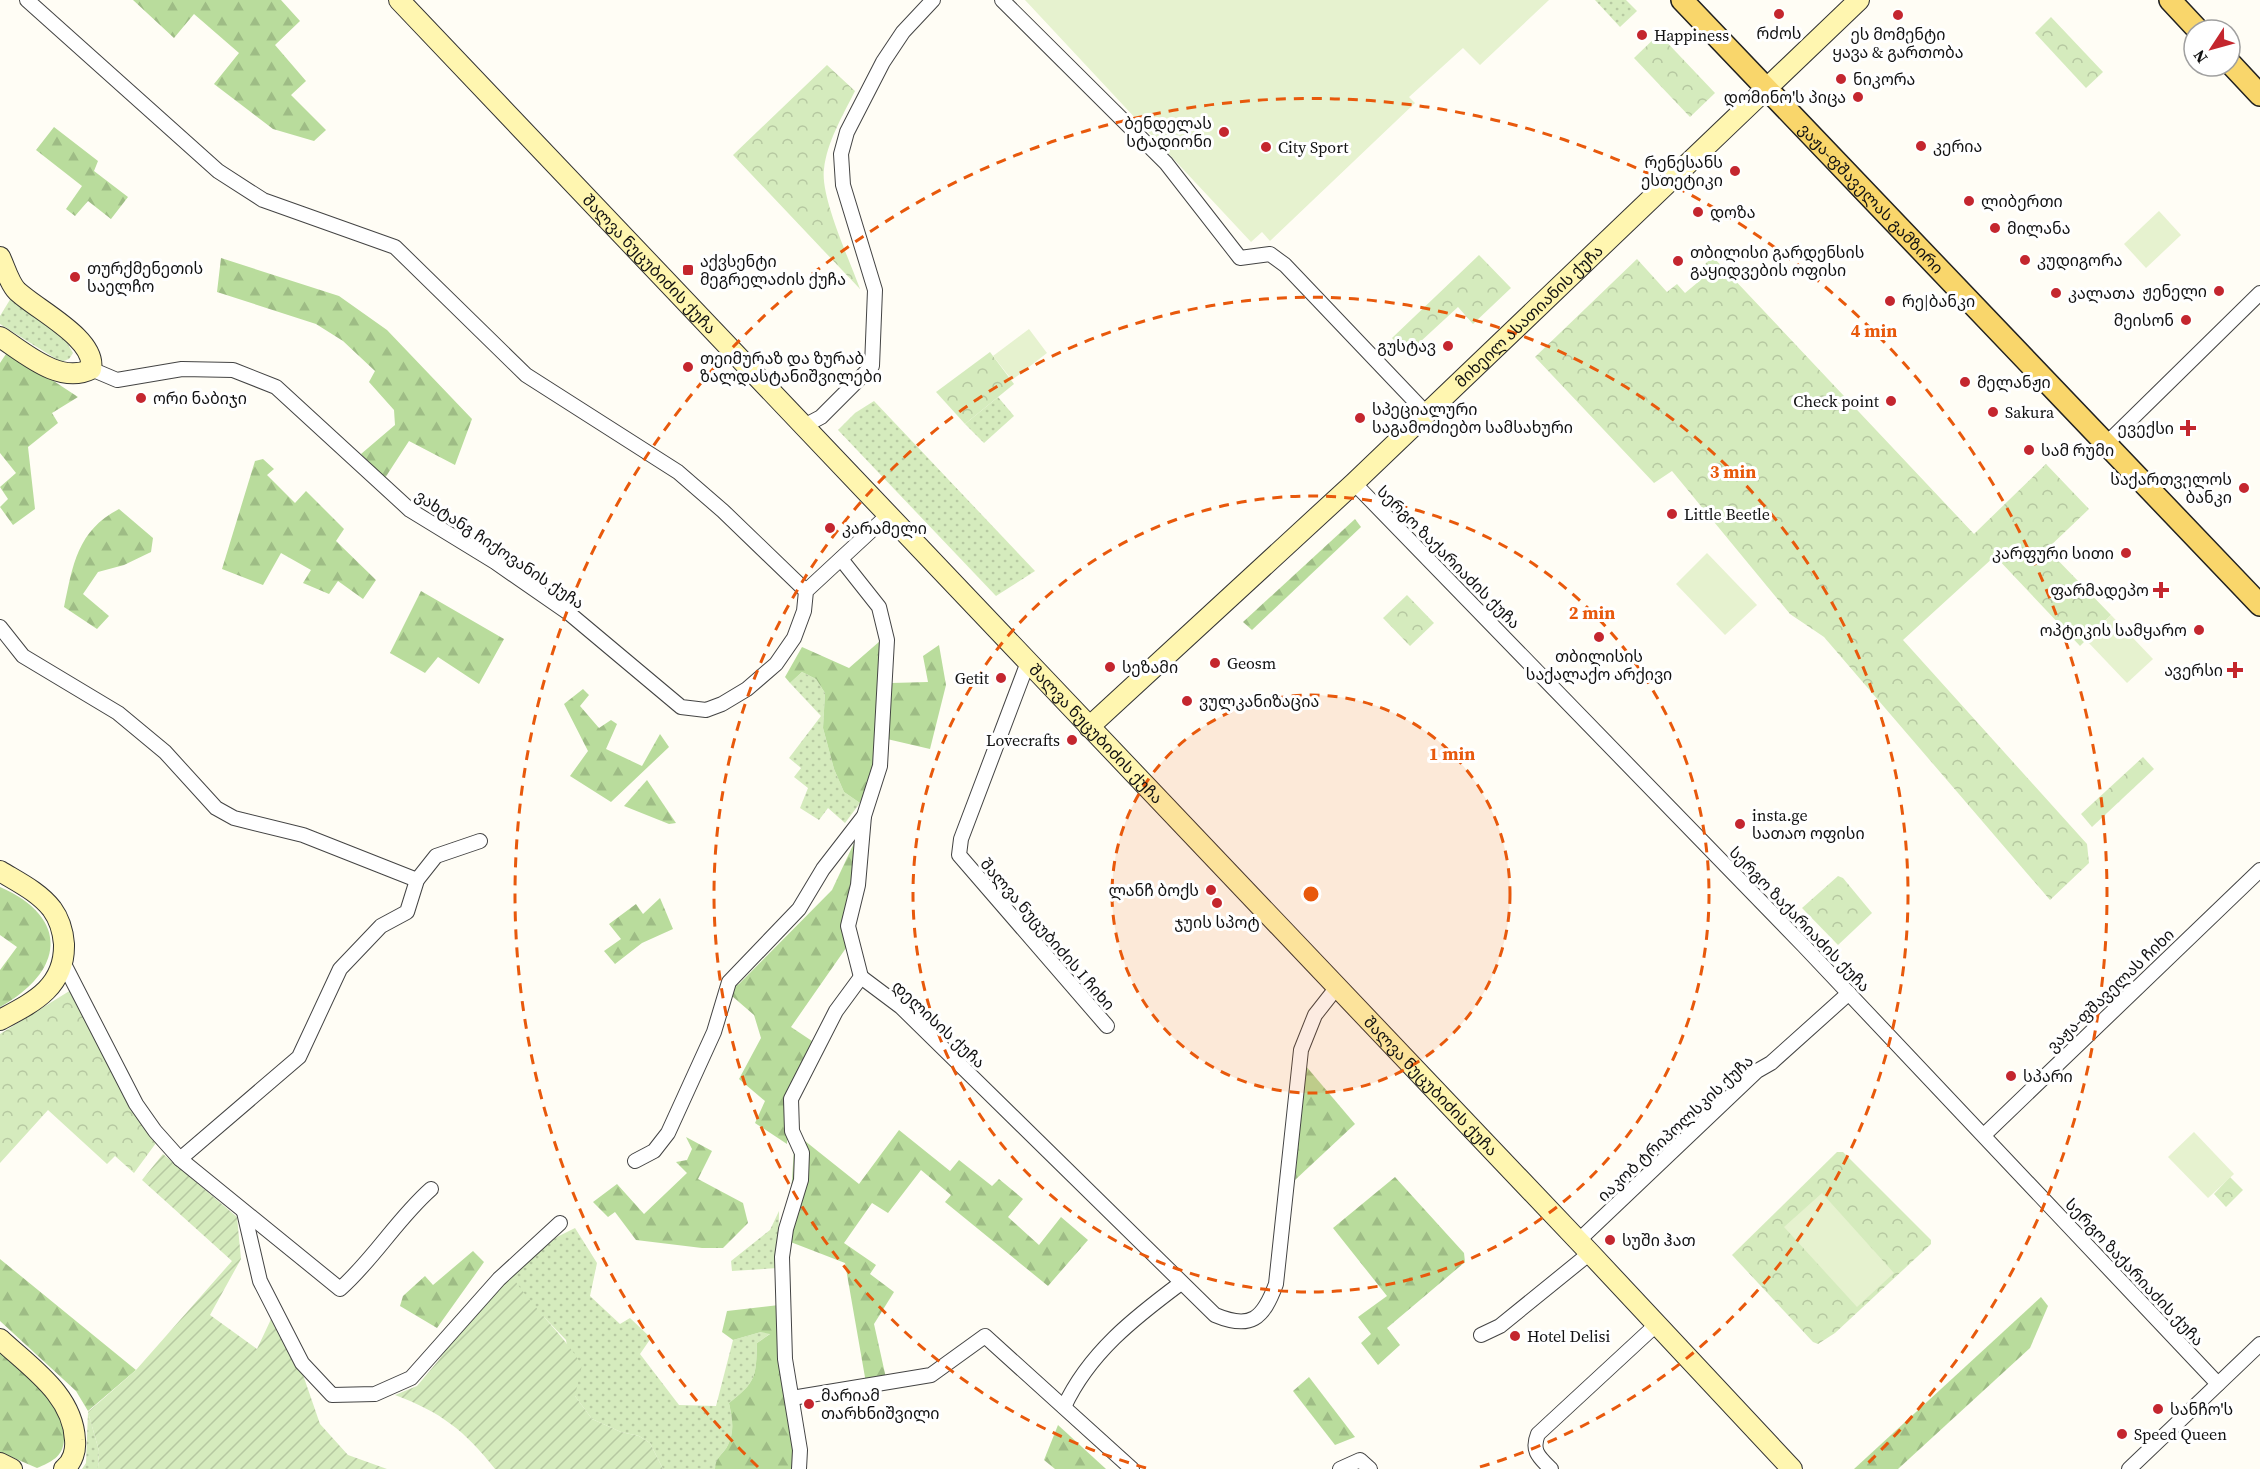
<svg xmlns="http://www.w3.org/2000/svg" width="2260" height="1469" font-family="'Source Serif 4','Noto Sans Georgian',serif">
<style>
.grass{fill:url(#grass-dots)}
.forest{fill:url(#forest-firs)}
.park{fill:url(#park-crowns)}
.garden{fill:url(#garden-furrows)}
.pitch{fill:#e6f2cf}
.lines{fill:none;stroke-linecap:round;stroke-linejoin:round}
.minor-casing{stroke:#444;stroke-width:16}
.secondary-casing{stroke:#333;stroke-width:22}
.primary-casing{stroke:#222;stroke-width:24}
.minor{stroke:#fff;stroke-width:14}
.secondary{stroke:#fff6b0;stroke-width:20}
.primary{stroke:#f9d66b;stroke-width:21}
.ring{fill:none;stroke:#e8590c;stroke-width:3;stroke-dasharray:10 8}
.poi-dot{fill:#c4262e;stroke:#fff;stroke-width:2}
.labels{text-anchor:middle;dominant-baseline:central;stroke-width:6;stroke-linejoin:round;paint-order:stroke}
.poi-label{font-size:16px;fill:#111;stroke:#fff;text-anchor:start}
.street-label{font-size:16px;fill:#111;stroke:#fff}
.centre{fill:#e8590c;stroke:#fff;stroke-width:3}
.ring-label{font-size:18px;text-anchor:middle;font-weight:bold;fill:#e8590c;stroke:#fff;stroke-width:6;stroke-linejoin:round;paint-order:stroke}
</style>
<defs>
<pattern id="grass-dots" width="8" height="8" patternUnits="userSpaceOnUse" patternTransform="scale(1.5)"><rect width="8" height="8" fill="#d5ebbd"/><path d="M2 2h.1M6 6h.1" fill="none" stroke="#b6c8a1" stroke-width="1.8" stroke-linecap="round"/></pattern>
<pattern id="forest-firs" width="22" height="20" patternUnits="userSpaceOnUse" patternTransform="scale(1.5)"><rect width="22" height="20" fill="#b9dc9c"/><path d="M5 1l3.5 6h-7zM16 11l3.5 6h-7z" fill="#9ebc85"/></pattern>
<pattern id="park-crowns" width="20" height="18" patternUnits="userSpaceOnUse" patternTransform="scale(1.5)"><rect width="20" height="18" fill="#d5ebbd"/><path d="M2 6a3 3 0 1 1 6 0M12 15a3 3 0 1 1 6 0" fill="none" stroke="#b6c8a1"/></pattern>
<pattern id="garden-furrows" width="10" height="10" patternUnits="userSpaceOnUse" patternTransform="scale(1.5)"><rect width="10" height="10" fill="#d5ebbd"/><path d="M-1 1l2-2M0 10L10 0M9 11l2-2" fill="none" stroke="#b6c8a1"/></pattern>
</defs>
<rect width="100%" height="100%" fill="#fffdf5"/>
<g class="grass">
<path d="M1595,0h31l11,11 -17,16z"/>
<path d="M11,298l55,43 7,12 -4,6 -8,3 -61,-38v-8z"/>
<path d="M998,397l16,19 -30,27 -19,-19z"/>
<path d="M874,401l161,170 -39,25 -158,-166 17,-17z"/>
<path d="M802,672l14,7 9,14 -2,35 11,41 10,23 16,11 -15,20 -17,-15 -9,12 -19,-12 8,-20 -14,-11 7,-9 -12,-10 32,-42 -31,-33z"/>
<path d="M779,1211l-1,57 -46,3 -1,-10 39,-31z"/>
<path d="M575,1228l22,35 -7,33 30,28 10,-6 21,20 -11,16 39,51 37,1 17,-66 28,-8 10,1 -14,10c-1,34 -1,39 -28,60 3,15 6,27 -1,42 -5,10 -13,12 -13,24h-52l-13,-26 -11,-7 -18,-4 -29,-13 -17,-23 -9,-56 -42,-44 -13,-21 46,-38z"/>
<path d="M88,1412l11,39 -1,18h-16l4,-6z"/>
</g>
<g class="forest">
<path d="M133,0h148l19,21 -25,24 31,36 -15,14 35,35 -12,11 -41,-12 -59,-45 25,-31 -45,-39 -20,24z"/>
<path d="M54,127l44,34 -4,10 34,26 -17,22 -23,-18 -13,15 -9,-7 16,-23 -46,-36z"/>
<path d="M221,258l118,38 48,34 85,89 -17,46 -46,-24 -24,37 -24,-24 34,-29 -1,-15 -25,-28 6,-11 -32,-30 -27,-17 -99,-32z"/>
<path d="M8,351l70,46 -26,16 6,10 -30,24 7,62 -22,16 -13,-18 8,-8 -8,-12 16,-14 -16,-20v-90z"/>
<path d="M263,459l11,10 -7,6 28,28 11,-12 38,38 -8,12 40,39 -13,19 -25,-18 -9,13 -26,-11 8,-13 -30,-17 -18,32 -41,-16 33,-108z"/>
<path d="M119,509l34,29 -2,14 -27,13 -26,7 -15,22 26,22 -12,13 -33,-22c9,-42 13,-76 55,-98z"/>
<path d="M1355,519l6,8 -109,103 -9,-8z"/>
<path d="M421,591l83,48 -25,45 -41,-27 -13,16 -35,-20z"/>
<path d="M880,641l-5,127 -15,35 -16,-11 -10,-23 -11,-41 2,-35 -9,-14 -14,-7 -12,11 -5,-6 17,-30 47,21z"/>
<path d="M939,645l7,40 -16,64 -43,-10 4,-56 37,-1 -5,-26z"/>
<path d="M583,689l6,6 -9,11 19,22 12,-8 6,4 -11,25 36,17 18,-32 9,13 -58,55 -41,-26 18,-25 -24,-47z"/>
<path d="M647,780l29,43 -7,1 -45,-18z"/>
<path d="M862,826l-2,30 -15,63 1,29 -55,79 24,16 -25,56 -3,45 -32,-21 10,-22 -26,-22 22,-41 -7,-23 -29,-25 14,-6 93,-94z"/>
<path d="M0,887c71,31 64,85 0,120v-37l17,-23 -17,-12z"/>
<path d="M660,898l13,31 -31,14 -27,21 -11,-13 17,-12 -12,-15 27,-20 7,10z"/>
<path d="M1305,1065l50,59 -60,56z"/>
<path d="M899,1130l51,41 9,-11 33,26 7,-7 24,20 -15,18 31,28 22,-28 27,23 -40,46 -103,-84 6,-7 -30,-25 -33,43 -16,-10 -28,40 32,22 -6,9 24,18 -20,32 12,54 -20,5 -21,-120 -57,-22 7,-108 64,51z"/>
<path d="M686,1137l26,14 -14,28 45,24 5,20 -25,25h-21l-66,-8 -21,-28 -7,5 -15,-15 24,-18 27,30 43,-41 -11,-11 11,-2 5,-11z"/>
<path d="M1395,1177l69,76 1,9 -78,66 13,17 -22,20 -17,-22 10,-9 -13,-17 29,-21 -54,-68z"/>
<path d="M473,1251l11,11 -47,66 -37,-22 3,-10 22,-20 8,9z"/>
<path d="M0,1259l136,111 -48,41 -12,-20 -76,-70z"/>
<path d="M2041,1297l7,9 -18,42 -132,121h-44z"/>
<path d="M779,1305l16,161 -2,3h-78c0,-12 8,-14 13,-24 7,-15 4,-27 1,-42 27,-21 27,-26 28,-60l13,-9 -9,-2 -28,8 -11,-8 5,-21z"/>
<path d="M0,1352c26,24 68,49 64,88 -1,17 -13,22 -27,28l-37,-16z"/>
<path d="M1309,1377l46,60 -20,8 -42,-54z"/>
<path d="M1058,1425l48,44h-51l-11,-9z"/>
</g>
<g class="park">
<path d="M2051,17l52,55 -17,16 -51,-55z"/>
<path d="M1659,34l56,59 -25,24 -56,-59z"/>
<path d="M827,65l28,26c-12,24 -28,51 -31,78 -4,28 26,92 36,120l-127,-134z"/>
<path d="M1479,255l32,33 -38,36 -15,-17 -51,47 -15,-16z"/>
<path d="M1713,257l261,277 72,-70 43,45 -42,40 64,66 -31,31 -85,-90 -92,84 184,204 2,19 -39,37 -226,-263 -34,-23 -118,-143 -18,12 -119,-126 102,-98 30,33 10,-8 8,9 18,-15 -6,-7z"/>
<path d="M990,352l24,32 -49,40 -29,-32z"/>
<path d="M1407,595l27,28 -24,23 -27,-28z"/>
<path d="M2143,757l11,12 -62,58 -11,-13z"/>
<path d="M1838,876l5,2 29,35 -34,32 -36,-37z"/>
<path d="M71,990l69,132 16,21 -22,30 -19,-17 -8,8 -59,-54 -48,53v-129z"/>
<path d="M1837,1152h6l88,88v4l-96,89 -17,11 -5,-2 -81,-87z"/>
<path d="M2230,1177l13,13 -17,17 -12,-13z"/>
</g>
<g class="garden">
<path d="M163,1154l74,63 4,42 -31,56 47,34 16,-34 9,25 19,29 19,55 28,31 39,14h-289l1,-18 -11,-39 48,-42 96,-109 -90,-81z"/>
<path d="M511,1275c21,32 50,57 71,90l-7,31 17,23 29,13 18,4 11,7 13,26h-168c-30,-38 -54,-57 -100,-74l22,-9 21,-25 29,-43z"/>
</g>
<g class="pitch">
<path d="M1025,0h524l-69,65 -17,-17 -54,49 6,6 -145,138 -8,-9 -11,10z"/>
<path d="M2159,211l22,24 -35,33 -22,-24z"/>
<path d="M1029,329l18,24 -35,27 -19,-24z"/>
<path d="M1707,553l50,52 -32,30 -49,-51z"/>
<path d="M2111,615l42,44 -26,24 -41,-43z"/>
<path d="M2194,1132l40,42 -26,24 -40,-41z"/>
<path d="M1822,1193l72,80 -37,34 -73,-80z"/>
</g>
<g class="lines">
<defs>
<g id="minor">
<path d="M27,0l191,171 45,29 132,47 131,128 152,97 45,39 83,80"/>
<path d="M1002,0l164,163 74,95 30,-4 15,11 141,148"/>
<path d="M91,369l26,11 65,-11 51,1 43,17 134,123 85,52 75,52 111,93 25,3 16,-6 25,-15 29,-25 18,-26 10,-27 2,-20 82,-76"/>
<path d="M804,426l17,-9 51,-51 3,-76 -32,-105 -2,-31 6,-22 36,-70 20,-30 30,-32"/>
<path d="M2108,442l152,-149"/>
<path d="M1354,483l450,463 414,438"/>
<path d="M0,627l23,29 95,57 47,39 51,56 18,10 69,17 114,45"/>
<path d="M1028,662l-67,177 -2,16 148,171"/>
<path d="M64,964l72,140 19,27 25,28 160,130c34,-30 57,-70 91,-100"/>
<path d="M861,977l40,30 314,308c36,15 48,4 61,-31l25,-234 14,-35 22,-28"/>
<path d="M861,977l-13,-51 10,-41 6,-69"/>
<path d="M1984,1135l276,-265"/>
<path d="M180,1159l119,-102 41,-88 41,-43 26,-14 10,-32 19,-24 44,-15"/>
<path d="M635,1161l19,-10 14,-18 46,-101 15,-50 70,-73 24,-40 41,-53 16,-50 7,-126 -8,-33 -38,-48"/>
<path d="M244,1212l16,69 42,82 30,32 43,-1 36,-16 88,-99 61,-56"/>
<path d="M1578,1241l179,-170 14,-8 78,-70"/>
<path d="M1481,1335l19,-9 90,-73"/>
<path d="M792,1398l139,-23 54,-39 147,133"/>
<path d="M1064,1407c25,-54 70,-89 117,-124"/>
<path d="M799,1469l1,-19 -15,-91 -3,-102 4,-28 15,-49 1,-27 -10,-22 -1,-32 45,-88 25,-34"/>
<path d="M1340,1469l20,-9 10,9"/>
<path d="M1551,1469c-12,-12 -20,-18 -13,-35l119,-110"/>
<path d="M2129,1469l131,-125"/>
</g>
<g id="secondary">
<path id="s1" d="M399,0l1191,1253 202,216"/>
<path d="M0,257c5,10 9,26 17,34 20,19 80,48 74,78 -31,16 -66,-16 -91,-32"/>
<path id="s2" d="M1089,727l265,-244 505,-483"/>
<path d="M0,871c18,11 39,21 52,38 8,11 11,22 12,35 1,43 -30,58 -64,76"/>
<path d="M0,1339c31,29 73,56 75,101 1,10 -2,22 -11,29"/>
<path d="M0,1463l12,6"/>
</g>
<g id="primary">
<path id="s3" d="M1682,0l578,605"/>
<path d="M2170,0l28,30"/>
<path d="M2230,63l30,32"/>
</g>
</defs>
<use href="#minor" class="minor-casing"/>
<use href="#secondary" class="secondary-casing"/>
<use href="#primary" class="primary-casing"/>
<use href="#minor" class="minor"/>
<use href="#secondary" class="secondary"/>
<use href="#primary" class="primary"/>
</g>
<circle cx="1311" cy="894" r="199" fill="#e8590c" fill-opacity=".12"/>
<g class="ring">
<circle cx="1311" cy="894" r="199"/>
<circle cx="1311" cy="894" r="398"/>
<path d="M1146 1468A597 597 0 1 1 1476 1468"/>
<path d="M758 1467A796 796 0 1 1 1864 1467"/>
</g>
<g class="poi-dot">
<circle cx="1779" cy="14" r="6"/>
<circle cx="1898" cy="15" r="6"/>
<circle cx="1642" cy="35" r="6"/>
<circle cx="1841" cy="79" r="6"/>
<circle cx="1858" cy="97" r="6"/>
<circle cx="1224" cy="132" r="6"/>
<circle cx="1921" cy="146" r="6"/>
<circle cx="1266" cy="147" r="6"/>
<circle cx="1735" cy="171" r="6"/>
<circle cx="1969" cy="201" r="6"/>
<circle cx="1698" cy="212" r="6"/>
<circle cx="1995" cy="228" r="6"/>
<circle cx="2025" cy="260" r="6"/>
<circle cx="1678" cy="261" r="6"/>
<rect x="682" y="264" width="12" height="12" rx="3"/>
<circle cx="75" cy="277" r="6"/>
<circle cx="2219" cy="291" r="6"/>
<circle cx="2056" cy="293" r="6"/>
<circle cx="1890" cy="301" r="6"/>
<circle cx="2186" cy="320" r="6"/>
<circle cx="1448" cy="346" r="6"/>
<circle cx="688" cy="367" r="6"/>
<circle cx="1965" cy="382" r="6"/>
<circle cx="141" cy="398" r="6"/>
<circle cx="1891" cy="401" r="6"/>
<circle cx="1993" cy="412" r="6"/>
<circle cx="1360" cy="418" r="6"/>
<path d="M2185 419h6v6h6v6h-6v6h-6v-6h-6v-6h6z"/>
<circle cx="2029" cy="450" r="6"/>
<circle cx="2244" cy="488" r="6"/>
<circle cx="1672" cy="514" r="6"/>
<circle cx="830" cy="528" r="6"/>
<circle cx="2126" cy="553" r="6"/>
<path d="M2158 581h6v6h6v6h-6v6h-6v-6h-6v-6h6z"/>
<circle cx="2199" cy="630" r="6"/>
<circle cx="1599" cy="637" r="6"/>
<circle cx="1215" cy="663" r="6"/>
<circle cx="1110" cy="667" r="6"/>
<path d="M2232 661h6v6h6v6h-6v6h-6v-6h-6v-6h6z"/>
<circle cx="1001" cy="678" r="6"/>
<circle cx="1187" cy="701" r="6"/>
<circle cx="1072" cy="740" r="6"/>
<circle cx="1740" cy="824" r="6"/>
<circle cx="1211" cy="890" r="6"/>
<circle cx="1217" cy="903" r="6"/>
<circle cx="2011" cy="1076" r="6"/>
<circle cx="1610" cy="1240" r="6"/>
<circle cx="1515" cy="1336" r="6"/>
<circle cx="809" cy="1404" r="6"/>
<circle cx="2158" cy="1409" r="6"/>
<circle cx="2122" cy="1434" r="6"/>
</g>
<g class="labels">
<g class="poi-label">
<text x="1779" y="33" text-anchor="middle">რძოს</text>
<text x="1898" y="34" text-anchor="middle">ეს მომენტი<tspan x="1898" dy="18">ყავა &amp; გართობა</tspan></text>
<text x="1654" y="35">Happiness</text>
<text x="1853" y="79">ნიკორა</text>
<text x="1846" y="97" text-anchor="end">დომინო'ს პიცა</text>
<text x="1212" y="123" text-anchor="end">ბენდელას<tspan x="1212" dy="18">სტადიონი</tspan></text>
<text x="1933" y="146">კერია</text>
<text x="1278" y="147">City Sport</text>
<text x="1723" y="162" text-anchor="end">რენესანს<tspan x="1723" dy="18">ესთეტიკი</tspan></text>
<text x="1981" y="201">ლიბერთი</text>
<text x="1710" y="212">დოზა</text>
<text x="2007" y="228">მილანა</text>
<text x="1690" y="252">თბილისი გარდენსის<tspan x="1690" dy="18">გაყიდვების ოფისი</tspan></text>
<text x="2037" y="260">კუდიგორა</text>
<text x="700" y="261">აქვსენტი<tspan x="700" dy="18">მეგრელაძის ქუჩა</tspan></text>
<text x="87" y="268">თურქმენეთის<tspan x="87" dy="18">საელჩო</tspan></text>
<text x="2207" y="291" text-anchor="end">ჟენელი</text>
<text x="2068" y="293">კალათა</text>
<text x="1902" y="301">რე|ბანკი</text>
<text x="2174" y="320" text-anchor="end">მეისონ</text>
<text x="1436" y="346" text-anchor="end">გუსტავ</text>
<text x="700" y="358">თეიმურაზ და ზურაბ<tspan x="700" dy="18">ზალდასტანიშვილები</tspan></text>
<text x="1977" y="382">მელანჟი</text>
<text x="153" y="398">ორი ნაბიჯი</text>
<text x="1879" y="401" text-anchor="end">Check point</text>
<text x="1372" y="409">სპეციალური<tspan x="1372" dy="18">საგამოძიებო სამსახური</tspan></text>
<text x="2005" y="412">Sakura</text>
<text x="2174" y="428" text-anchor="end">ევექსი</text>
<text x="2041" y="450">სამ რუმი</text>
<text x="2232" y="479" text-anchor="end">საქართველოს<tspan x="2232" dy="18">ბანკი</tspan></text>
<text x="1684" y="514">Little Beetle</text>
<text x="842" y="528">კარამელი</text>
<text x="2114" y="553" text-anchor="end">კარფური სითი</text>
<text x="2149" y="590" text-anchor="end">ფარმადეპო</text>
<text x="2187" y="630" text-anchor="end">ოპტიკის სამყარო</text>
<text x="1599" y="656" text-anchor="middle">თბილისის<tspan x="1599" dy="18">საქალაქო არქივი</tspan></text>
<text x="1227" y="663">Geosm</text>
<text x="1122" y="667">სეზამი</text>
<text x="2223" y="670" text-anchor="end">ავერსი</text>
<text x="989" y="678" text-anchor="end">Getit</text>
<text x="1199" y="701">ვულკანიზაცია</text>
<text x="1060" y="740" text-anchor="end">Lovecrafts</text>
<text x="1752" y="815">insta.ge<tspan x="1752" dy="18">სათაო ოფისი</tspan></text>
<text x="1199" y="890" text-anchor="end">ლანჩ ბოქს</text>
<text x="1217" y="922" text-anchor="middle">ჯუის სპოტ</text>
<text x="2023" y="1076">სპარი</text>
<text x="1622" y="1240">სუში ჰათ</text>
<text x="1527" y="1336">Hotel Delisi</text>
<text x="821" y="1395">მარიამ<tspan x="821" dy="18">თარხნიშვილი</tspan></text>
<text x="2170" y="1409">სანჩო'ს</text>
<text x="2134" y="1434">Speed Queen</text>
</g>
<g class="street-label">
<text stroke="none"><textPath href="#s3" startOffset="274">ვაჟა-ფშაველას გამზირი</textPath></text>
<text stroke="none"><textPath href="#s1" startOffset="364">შალვა ნუცუბიძის ქუჩა</textPath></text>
<text stroke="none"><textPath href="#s2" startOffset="602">მიხეილ ასათიანის ქუჩა</textPath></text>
<text transform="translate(500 549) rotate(34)">ვახტანგ ჩიქოვანის ქუჩა</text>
<text transform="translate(1449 557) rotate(45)">სერგო ზაქარიაძის ქუჩა</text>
<text stroke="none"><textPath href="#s1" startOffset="1012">შალვა ნუცუბიძის ქუჩა</textPath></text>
<text transform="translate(1800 919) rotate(46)">სერგო ზაქარიაძის ქუჩა</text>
<text transform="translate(1048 934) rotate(49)">შალვა ნუცუბიძის I ჩიხი</text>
<text transform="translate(2110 990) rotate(-44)">ვაჟა-ფშაველას ჩიხი</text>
<text transform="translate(939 1024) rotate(43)">დელისის ქუჩა</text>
<text stroke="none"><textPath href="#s1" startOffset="1498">შალვა ნუცუბიძის ქუჩა</textPath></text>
<text transform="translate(1675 1128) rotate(-43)">იაკობ ტრიპოლსკის ქუჩა</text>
<text transform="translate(2135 1272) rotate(47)">სერგო ზაქარიაძის ქუჩა</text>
</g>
</g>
<circle cx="1311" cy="894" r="9" class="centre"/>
<g class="ring-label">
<text x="1874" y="337">4 min</text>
<text x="1733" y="478">3 min</text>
<text x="1592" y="619">2 min</text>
<text x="1452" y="760">1 min</text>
</g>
<g transform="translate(2212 48) rotate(234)"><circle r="28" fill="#ffffff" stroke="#a0a0a0" stroke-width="1.5"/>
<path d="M0-4.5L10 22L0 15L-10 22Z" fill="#c4262e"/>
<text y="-9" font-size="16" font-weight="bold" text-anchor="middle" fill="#111111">N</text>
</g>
</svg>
